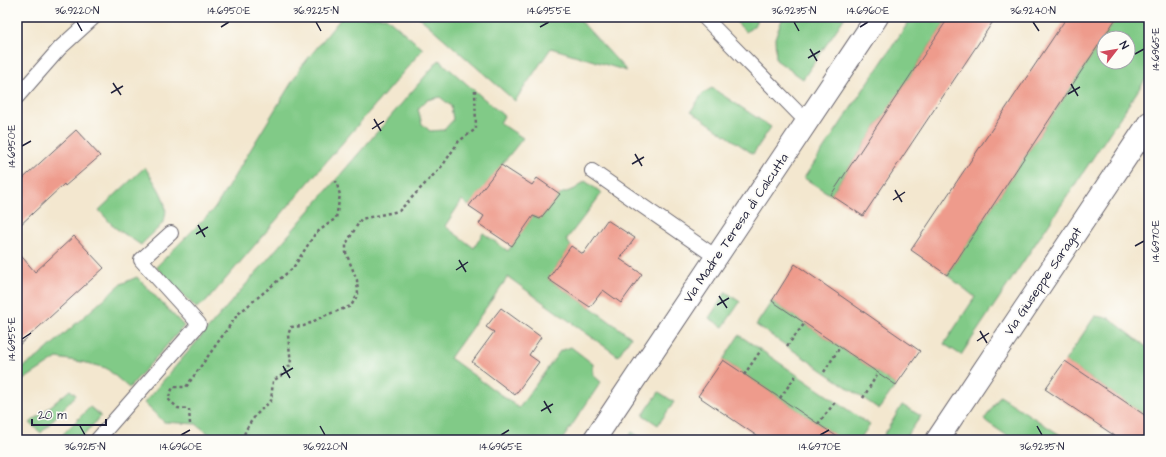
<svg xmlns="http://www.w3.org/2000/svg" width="1166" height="457" font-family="'Architects Daughter',sans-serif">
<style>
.green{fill:#81ca87;stroke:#527661;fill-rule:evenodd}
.building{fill:#ee9b8c}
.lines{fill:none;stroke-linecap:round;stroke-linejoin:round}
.lane-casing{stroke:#6b676f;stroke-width:16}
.street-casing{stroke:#6b676f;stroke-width:24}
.path{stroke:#6b676f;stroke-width:2.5;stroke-dasharray:3 3;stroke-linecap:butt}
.lane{stroke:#fff;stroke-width:14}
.street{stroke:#fff;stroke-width:22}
.ticks{fill:none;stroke:#22223b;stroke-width:1.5}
.labels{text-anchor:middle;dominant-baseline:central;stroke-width:4;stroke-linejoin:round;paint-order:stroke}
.street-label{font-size:13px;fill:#22223b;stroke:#fdfcf7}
.neatline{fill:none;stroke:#22223b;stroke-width:1.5}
.ticks-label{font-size:10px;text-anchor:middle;fill:#22223b}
</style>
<rect width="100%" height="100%" fill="#fdfcf7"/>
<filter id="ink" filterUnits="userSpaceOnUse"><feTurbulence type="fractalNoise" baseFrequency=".025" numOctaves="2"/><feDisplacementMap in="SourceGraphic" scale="8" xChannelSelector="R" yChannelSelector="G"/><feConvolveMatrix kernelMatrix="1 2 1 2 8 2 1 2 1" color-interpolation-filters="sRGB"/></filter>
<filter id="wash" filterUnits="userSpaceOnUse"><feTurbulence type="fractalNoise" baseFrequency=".012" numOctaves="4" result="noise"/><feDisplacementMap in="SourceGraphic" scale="16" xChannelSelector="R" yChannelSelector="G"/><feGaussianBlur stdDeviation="0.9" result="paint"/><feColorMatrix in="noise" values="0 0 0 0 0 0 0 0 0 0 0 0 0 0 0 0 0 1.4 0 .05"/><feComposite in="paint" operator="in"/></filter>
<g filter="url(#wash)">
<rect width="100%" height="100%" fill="#f3e7cf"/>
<g class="green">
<path d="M342,17h44l37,32 -217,253 -10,6 -40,-41 59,-59 86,-141z"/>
<path d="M419,17h158l50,54 -76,-23 -36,53z"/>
<path d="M731,17h27l-4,9 -8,6z"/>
<path d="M783,17h62l-42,62 -27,-19 -1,-22z"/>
<path d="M912,17h37l-118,178 -27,-17z"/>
<path d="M1117,17h32v57l-188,281 -17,-11 31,-47 -28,-22zM1104,38h24v24h-24z"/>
<path d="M439,60l65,56 -4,7 23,15 -54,68 -7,-6 -17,26 29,22 9,-15 25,18 25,-35 7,3 20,-25 15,-5 10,-8 17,12 -36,47 5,6 -23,33 42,28 41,30 -13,19 -110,-79 -58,81 69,50 41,-57 11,-4 22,17v11l8,7 -39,58h-141l-7,-5 -4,5h-193l-21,-16 -32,-2 -20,-19zM440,97l11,9 2,14 -9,10 -14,1 -8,-7 -4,-15 9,-9z"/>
<path d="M712,88l59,39 -18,27 -62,-43 12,-18z"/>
<path d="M145,167c8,15 28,37 18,55 -3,6 -17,17 -22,23l-27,-18 -15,-17z"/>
<path d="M137,277l47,49 -55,62 -23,-20 -24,-6 -25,-4 -40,26v-13l21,-14 83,-73z"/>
<path d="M726,292l14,10 -17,25 -14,-9z"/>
<path d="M772,301l124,84 -17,24 -123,-84z"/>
<path d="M1095,316l14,2 40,31v69l-84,-57z"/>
<path d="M739,335l131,90 -11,15h-17l-119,-80z"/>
<path d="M70,390l6,5 -35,38 -11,-10z"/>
<path d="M659,392l15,10 -16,23 -15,-10z"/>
<path d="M1000,396l68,44h-45l-8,-5 -3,4 -28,-19z"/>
<path d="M902,405l19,11 -17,24h-23z"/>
<path d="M90,407l11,9 -22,24h-22z"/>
<path d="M632,432l12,8h-17z"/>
</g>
<g id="blocks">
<g class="building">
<path d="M949,17h47l-133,199 -32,-21z"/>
<path d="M1067,17h50l-170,258 -36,-25z"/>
<path d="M76,130l24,26 -35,30 -1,-2 -47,44v-44z"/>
<path d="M501,165l31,20 5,-7 23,16 -20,25 -7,-3 -21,30 -33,-22 5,-8 -15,-10z"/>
<path d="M607,220l28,18 -15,21 22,15 -21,29 -18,-13 -13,17 -42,-28 23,-33 12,8z"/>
<path d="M74,236l30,32 -87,79v-96l18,21z"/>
<path d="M795,264l125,87 -24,34 -124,-84z"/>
<path d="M501,308l40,29 -12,18 10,7 -24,33 -43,-33 22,-30 -8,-5z"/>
<path d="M723,360l57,38 62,42h-79l-65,-44z"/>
<path d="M1065,361l84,57v22h-28l-76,-51z"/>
</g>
</g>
</g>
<g filter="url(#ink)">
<use href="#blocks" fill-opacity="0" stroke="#6b676f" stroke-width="1"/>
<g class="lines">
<defs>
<g id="lane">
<path d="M704,17l103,105"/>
<path d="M17,97l43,-49 34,-31"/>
<path d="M592,171l124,86"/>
<path d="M97,440l102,-116 -58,-64 30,-27"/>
</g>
<g id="street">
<path d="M594,440l283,-423"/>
<path d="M937,440l212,-317"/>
</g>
</defs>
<use href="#lane" class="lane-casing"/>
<use href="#street" class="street-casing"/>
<g class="path">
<path d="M787,346l18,-23"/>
<path d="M824,372l16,-25"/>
<path d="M744,375l17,-25"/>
<path d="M780,398l17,-24"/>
<path d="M863,398l15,-25"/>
<path d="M190,424l-1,-15 -11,-1 -10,-9 5,-12h13l52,-73 55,-46 22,-34 21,-16 4,-23 -4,-14"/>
<path d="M818,424l18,-23"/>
<path d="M242,440c6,-18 15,-27 29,-39l2,-20 9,-6 9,-11 -3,-29 3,-8 13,-1 22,-11 25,-9 7,-12 -1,-14 -11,-27v-9l15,-25 38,-8 44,-46 16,-24 17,-12 -1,-38"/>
</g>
<use href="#lane" class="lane"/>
<use href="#street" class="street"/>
</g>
</g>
<path class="ticks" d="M77,22l5,9M316,22l5,9M794,22l5,9M1033,22l6,9M221,27l8,-5M540,27l9,-5M860,27l8,-5M810,49l7,12M1135,54l9,-5M808,58l12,-7M113,83l8,12M1071,84l7,12M111,93l12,-7M1068,94l12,-7M374,119l7,12M372,129l12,-8M22,146l9,-5M635,154l7,12M632,164l12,-7M895,190l7,12M893,200l12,-8M198,225l7,12M196,234l12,-7M1135,246l9,-5M459,260l7,12M456,270l12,-8M719,296l8,12M717,305l12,-7M980,331l7,12M22,339l9,-6M977,341l12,-8M283,366l7,12M281,375l12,-7M544,401l7,12M541,411l12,-7M80,426l5,9M320,426l5,9M1037,426l5,9M181,435l9,-5M501,435l8,-5M820,435l9,-5"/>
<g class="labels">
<g class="street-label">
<text transform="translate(736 228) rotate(-56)">Via Madre Teresa di Calcutta</text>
<text transform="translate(1043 281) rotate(-56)">Via Giuseppe Saragat</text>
</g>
</g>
<rect width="1166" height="457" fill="none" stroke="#fdfcf7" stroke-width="44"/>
<g transform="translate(1116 50) rotate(59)"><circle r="19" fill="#fdfcf7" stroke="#a5a5ac"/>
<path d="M0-3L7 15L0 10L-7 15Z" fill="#d1495b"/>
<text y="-6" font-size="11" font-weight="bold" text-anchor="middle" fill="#22223b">N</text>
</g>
<path d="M32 419v6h74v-6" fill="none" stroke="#22223b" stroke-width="2"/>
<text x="38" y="419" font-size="12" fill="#22223b" stroke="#fdfcf7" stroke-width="3" paint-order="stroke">20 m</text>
<rect x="22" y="22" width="1122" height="413" class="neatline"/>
<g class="ticks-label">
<text x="77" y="14">36.9220°N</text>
<text x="229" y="14">14.6950°E</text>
<text x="316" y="14">36.9225°N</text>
<text x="549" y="14">14.6955°E</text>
<text x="794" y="14">36.9235°N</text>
<text x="868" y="14">14.6960°E</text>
<text x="1033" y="14">36.9240°N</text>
<text transform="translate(1155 49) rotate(-90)" y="4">14.6965°E</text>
<text transform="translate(11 146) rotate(-90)" y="4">14.6950°E</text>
<text transform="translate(1155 241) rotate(-90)" y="4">14.6970°E</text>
<text transform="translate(11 339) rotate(-90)" y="4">14.6955°E</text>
<text x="85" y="450">36.9215°N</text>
<text x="181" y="450">14.6960°E</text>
<text x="325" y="450">36.9220°N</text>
<text x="501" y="450">14.6965°E</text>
<text x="820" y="450">14.6970°E</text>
<text x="1042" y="450">36.9235°N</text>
</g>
</svg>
